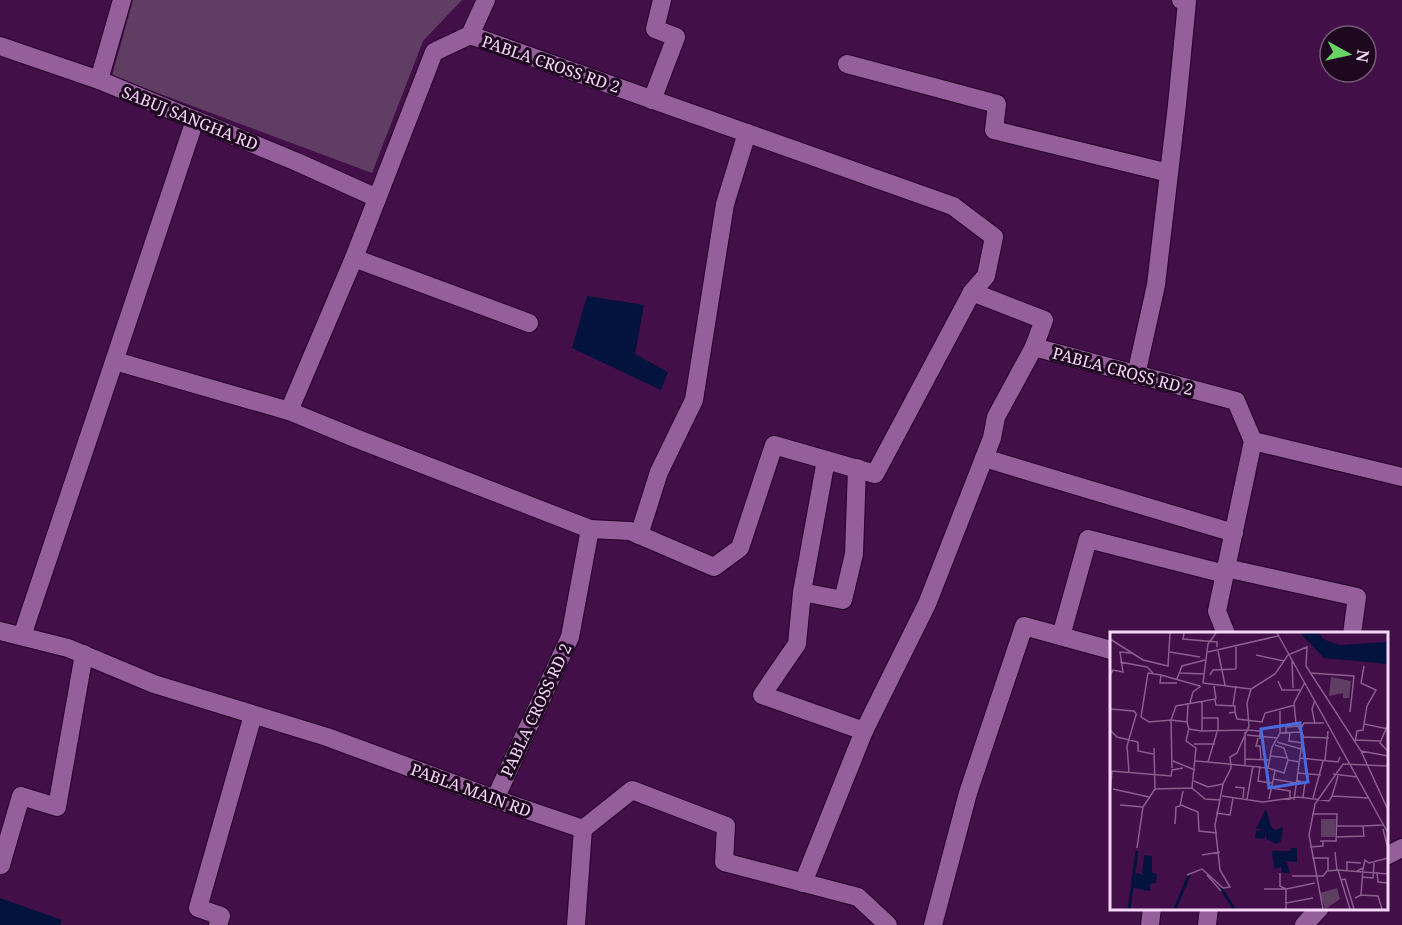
<svg xmlns="http://www.w3.org/2000/svg" width="1402" height="925" font-family="'Noto Serif',serif">
<style>
.green{fill:#603e64}
.water{fill:#03133e}
.lines{fill:none;stroke-linecap:round;stroke-linejoin:round}
.minor-casing{stroke:#230028;stroke-width:20}
.minor{stroke:#955f9c;stroke-width:18}
.labels{text-anchor:middle;dominant-baseline:central;stroke-width:6;stroke-linejoin:round;paint-order:stroke}
.street-label{font-size:16px;fill:#f6d8f8;stroke:#1d0820}
.inset-river{fill:none;stroke:#03133e;stroke-width:3}
.inset-road{fill:none;stroke:#8a5f8e;stroke-width:1.5}
.view{fill:#486ade;fill-opacity:0.15;stroke:#486ade;stroke-width:3}
.inset-edge{fill:none;stroke:#f6d8f8;stroke-width:3}
</style>
<rect width="100%" height="100%" fill="#420f48"/>
<path class="green" d="M133,0h329l-39,41 -51,132 -260,-97z"/>
<g class="water">
<path d="M587,296l57,9 -9,49 33,18 -7,18 -89,-42z"/>
<path d="M0,898l62,22 -2,5h-60z"/>
</g>
<g class="lines">
<defs>
<g id="minor">
<path d="M470,35l16,-35"/>
<path d="M0,46l99,34 198,82 80,36"/>
<path d="M847,64l150,40 -3,26 175,43"/>
<path d="M99,80l23,-80"/>
<path d="M652,100l24,-63 -21,-8 7,-29"/>
<path d="M354,258l175,65"/>
<path d="M115,361l174,50"/>
<path d="M1136,375l20,-90 21,-180 10,-103 -6,-2"/>
<path d="M1253,441l149,36"/>
<path d="M984,458l250,75"/>
<path d="M826,460l-24,132 -5,52 -35,51 102,36"/>
<path d="M590,529l40,2 84,36 26,-19 34,-103 101,29 97,-182"/>
<path d="M639,535l20,-63 35,-72 31,-196 22,-71"/>
<path d="M1226,568l131,29 -5,37"/>
<path d="M802,592l41,8 11,-46 3,-86"/>
<path d="M0,631l68,17 86,36 173,53 168,62 88,30"/>
<path d="M1226,634l-9,-23 36,-170"/>
<path d="M22,636l173,-516"/>
<path d="M1061,636l27,-97 137,35"/>
<path d="M495,799l75,-162 20,-108 -235,-91 -66,-27 65,-153 80,-206 36,-17 483,171 41,31 -8,39 -14,16 72,28 -10,27 202,54 17,40"/>
<path d="M583,829l49,-39 94,36 -2,36 134,35 30,28"/>
<path d="M1386,856l16,-8"/>
<path d="M0,865h1l20,-69 36,11 27,-153"/>
<path d="M803,883l61,-152 63,-127 65,-166 4,-21 38,-70"/>
<path d="M218,925l3,-9 -23,-8 55,-193"/>
<path d="M576,925l7,-96"/>
<path d="M933,925l35,-132 56,-167 87,24"/>
<path d="M1150,925l2,-17"/>
<path d="M1207,925l2,-17"/>
<path d="M1304,925l16,-17"/>
</g>
</defs>
<use href="#minor" class="minor-casing"/>
<use href="#minor" class="minor"/>
</g>
<g class="labels">
<g class="street-label">
<text transform="translate(551 64) rotate(19)">PABLA CROSS RD 2</text>
<text transform="translate(190 118) rotate(22)">SABUJ SANGHA RD</text>
<text transform="translate(1123 371) rotate(15)">PABLA CROSS RD 2</text>
<text transform="translate(536 710) rotate(-65)">PABLA CROSS RD 2</text>
<text transform="translate(471 790) rotate(20)">PABLA MAIN RD</text>
</g>
</g>
<g transform="translate(1110 632)">
<rect width="278" height="278" fill="#420f48"/>
<path d="M221,45l20,4 -2,17h-6v-5l-14,3zM211,187h15l-1,18h-14zM227,256l3,11 -15,10 -5,-16z" fill="#603e64"/>
<path d="M190,1h19l4,6 16,6 48,-3v22l-63,-6zM156,177l5,17 4,4 8,-3 -2,14 -5,3 -10,-5v-5l-2,5 -9,-1 1,-7 9,-2h-9zM181,216h6v14l-11,-1 4,12h-8l-1,-6 -7,2 -2,-18h18zM34,223l8,1v17l5,1 -1,9 -6,1v7l-17,-3 3,-15 9,2 -3,-2z" fill="#03133e"/>
<path class="inset-river" d="M111,256l13,21M19,277l8,-58M65,277l14,-34"/>
<path class="inset-road" d="M74,1l-1,6 34,3v5M106,1l-8,11 -5,39 48,6M167,1l111,200M0,7l33,21 25,6 2,-33M126,13v24M108,19l7,34M60,20l30,5M98,20l70,-16M146,23l28,6M182,28l1,28M10,30l27,5 6,6M254,34l-3,17 15,7 -9,16 -3,18 24,5M70,41l25,1M200,41l44,3 -4,36M51,43l39,11M100,43l3,-5 23,-1M0,44l3,-6 10,2 -3,-20 11,1M67,47l5,-13 23,-6M168,49l4,9h18M104,54l2,13 -40,7 -5,14 16,2 2,7 12,2 46,-1M105,68l1,5 19,1v6l-6,1M205,68l-3,9 3,15M92,70v29M80,71l3,-11 8,-6M123,73l3,-19M0,77l24,2 3,4M170,79v22l-8,14 -4,21 16,5 4,-13 12,2M125,80l2,7 25,3 3,-9 30,-8M92,86h16v14M77,91l1,-19M278,92l-8,19 8,8M191,96l3,-5h20M0,98l7,7 21,5v9l15,3M137,98l13,1v8M180,100l-1,9 14,2M170,101l21,-1M176,101v-6l12,-1M137,103l31,3M193,105l26,1M148,106l-2,8h4l1,14M245,108l26,1M167,110l24,7M245,110l2,-11 6,-1 1,-6M84,112h21M165,113l9,3 4,12M251,119l27,5M160,124l18,2M190,126l38,4 2,-5M135,127l24,1M215,128l3,-29M63,129l22,9M85,129l13,1 9,-30M98,130l60,6M135,133v-33M150,134l-2,15 14,2M62,136l-1,-48 -22,2 -8,-5 7,-44 13,2 -1,8h17M19,140l-2,-26 9,-31M187,141l24,2M223,142l24,3M163,147l23,4M186,148l9,3 -2,14M84,149l14,6 15,-3M125,155l9,1 -1,10M82,156l13,11 15,1M161,156l19,3v9M3,157l36,8M45,157l37,-1 4,-40 -10,-7 3,-13M0,161l2,-22 59,5 1,-6 11,-2M112,164l41,6 35,-5 31,4 3,-5 37,2M222,164l6,-20M203,166l10,-37M137,167l6,-33M159,167l6,-28M184,168l9,-65 -7,-12 -2,-20 11,-21M10,173l23,2M71,173l17,7 1,19 18,2M106,181l14,2 3,-17M202,182h25l-1,27h-16M65,192l1,-17 4,-1 3,-15M227,194h26M273,197l5,20M226,205l28,-1 -1,-10 20,-1M200,215l13,-1v-5M27,216l6,-41 12,-18 -1,-41M225,220l2,18M92,223l18,-3M202,226h16v13M253,237l2,-9 4,3 19,-5M228,238l12,39M237,239v-9l14,1M267,240l1,10 10,1M77,243l15,-6 21,19 7,-1 -10,-17 -5,-45 8,-41 8,-16 -1,-11 7,-4 12,-27 -2,-23 4,-14 24,-15 13,-19 19,-8 -1,19 55,85 27,59M97,243l14,16M182,244h31l4,-5 11,-1 50,4M252,245l11,1 1,-15M231,248l4,-1 9,30M154,257h22l-6,-3v-13M251,263l17,1 4,13M245,266l6,-3 2,-27 -6,3M176,271v-14l29,-6M176,277v-6l27,-5M213,277l-14,-74 6,-31 28,-40 45,2"/>
<path class="view" d="M190,91l8,59 -39,6 -8,-59z"/>
<rect width="278" height="278" class="inset-edge"/>
</g>
<g transform="translate(1348 54) rotate(98)"><circle r="28" fill="#1d0820" stroke="#745b76" stroke-width="1.5"/>
<path d="M0-4.5L10 22L0 15L-10 22Z" fill="#67d465"/>
<text y="-9" font-size="16" font-weight="bold" text-anchor="middle" fill="#f6d8f8">N</text>
</g>
</svg>
